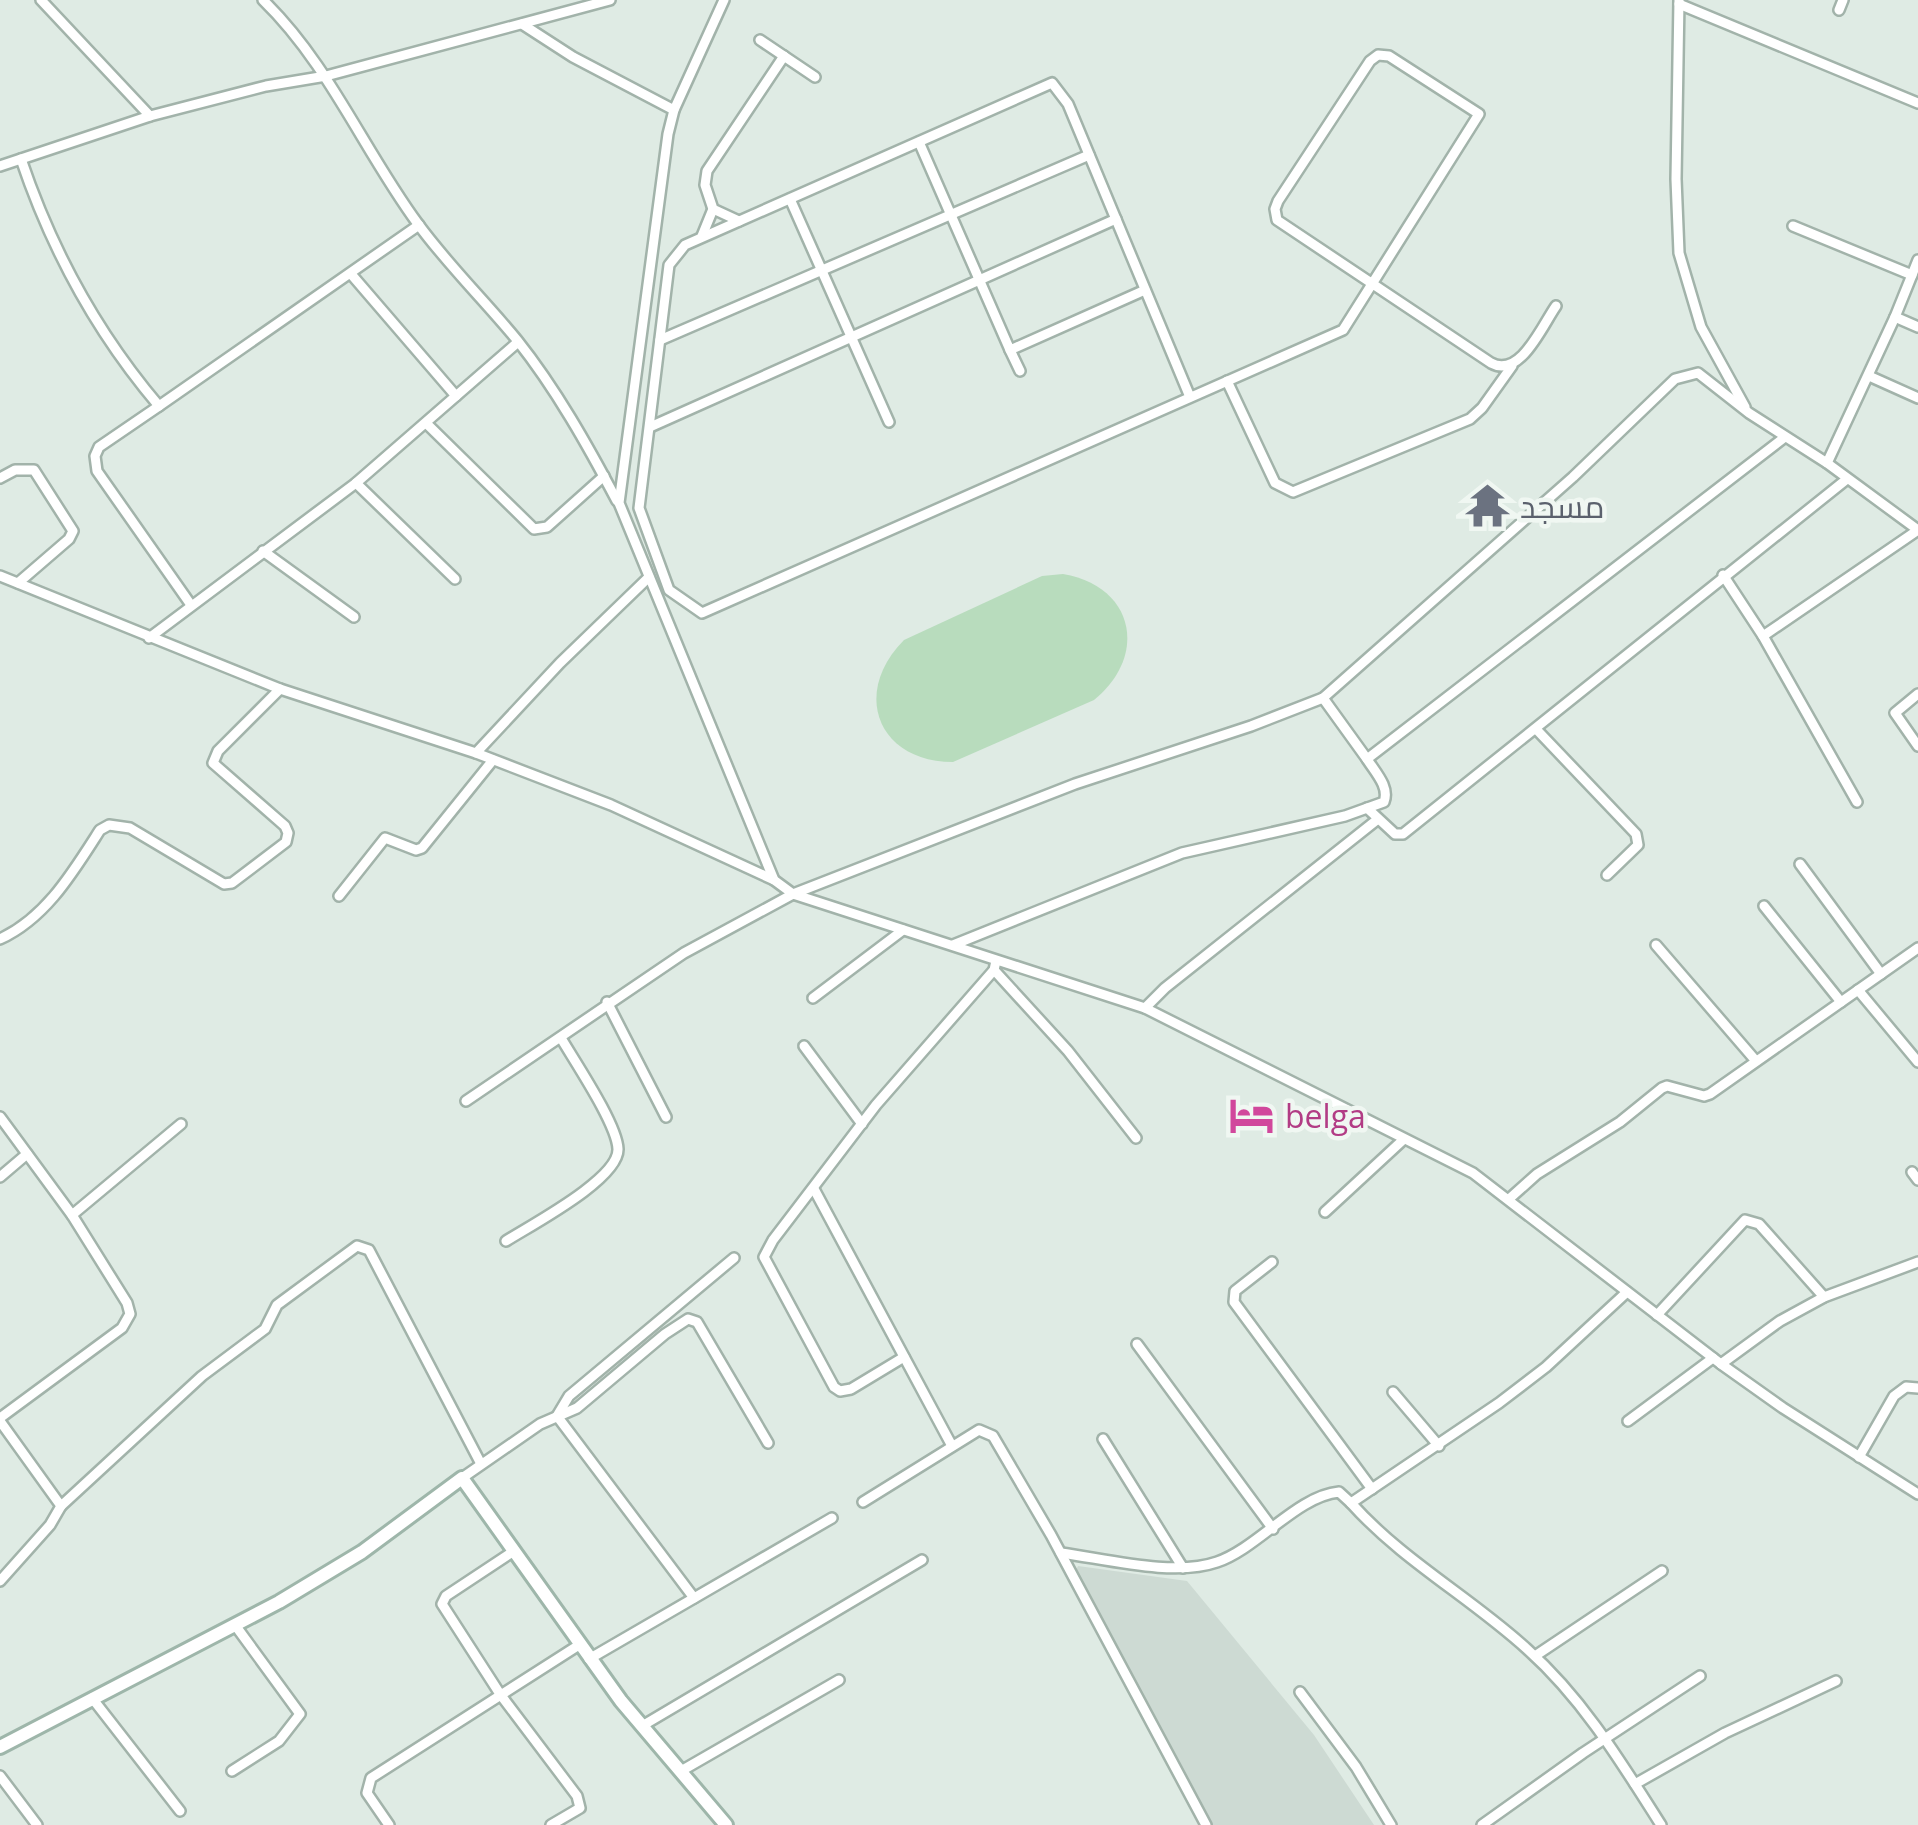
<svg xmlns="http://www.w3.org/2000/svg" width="1918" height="1825" font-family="'Open Sans',Cairo,sans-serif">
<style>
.built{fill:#cddad3}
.green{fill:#b8dcbd}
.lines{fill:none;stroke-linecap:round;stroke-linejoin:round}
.street-casing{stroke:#a2b3aa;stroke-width:14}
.secondary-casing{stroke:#9eb6aa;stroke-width:18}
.street{stroke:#fff;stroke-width:9}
.secondary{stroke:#fff;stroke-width:12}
.labels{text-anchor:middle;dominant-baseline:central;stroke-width:9;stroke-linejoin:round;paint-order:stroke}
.worship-label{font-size:32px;fill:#5b616d;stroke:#f0f7f2;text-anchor:start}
.hotel-label{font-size:32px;fill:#b23c85;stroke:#f0f7f2;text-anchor:start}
</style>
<rect width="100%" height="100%" fill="#dfebe4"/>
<path class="built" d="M1078,1566l109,15 127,154 60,90h-162l-136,-255z"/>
<path class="green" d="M1063,574c71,12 86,81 31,126l-141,62c-75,0 -102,-69 -49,-122l138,-64z"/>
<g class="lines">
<defs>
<g id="street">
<path d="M41,0l109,116"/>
<path d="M263,0c66,64 101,151 155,224 30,41 67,77 99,116 39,49 71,106 100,161"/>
<path d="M724,0l-50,110 -6,24 -49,369 155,377 19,14 352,114 328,165 248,191 62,44 135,86"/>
<path d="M1679,0l-3,179 3,74 22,74 44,80"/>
<path d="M1679,4l239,99"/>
<path d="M1839,10l4,-10"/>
<path d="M522,24l51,33 101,53"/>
<path d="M760,40l55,37"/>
<path d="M919,142l91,208 135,-60"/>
<path d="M21,159c31,92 75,173 138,247l260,-181"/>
<path d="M0,166l150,-50 116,-30 60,-10 284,-76"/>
<path d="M790,199l99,223"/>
<path d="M739,221l-26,-12 -8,-24 2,-14 77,-115"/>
<path d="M1793,226l119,49"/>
<path d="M702,236l11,-27"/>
<path d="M351,274l105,122"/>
<path d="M1895,317l23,10"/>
<path d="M660,340l429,-185"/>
<path d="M1010,350l10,21"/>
<path d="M1869,376l49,22"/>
<path d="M1227,381l48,102 18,9 177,-73 12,-11 30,-42"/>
<path d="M1190,397l-122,-293 -16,-21 -367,162 -16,20 -30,243 30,82 33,23 641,-283 136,-216 -90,-58 -11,-1 -8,6 -92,140 -3,8 2,11 214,143c29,16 51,-37 65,-57"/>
<path d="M159,406l-60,41 -4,9 2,15 94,134"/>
<path d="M427,424l107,105 13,-2 57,-51"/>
<path d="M650,427l466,-208"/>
<path d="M1827,463l68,-146 23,-57"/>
<path d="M0,478l15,-8h19l39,61 -4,8 -51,44"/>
<path d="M356,483l99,96"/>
<path d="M263,551l91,66"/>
<path d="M1723,575l40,61 94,166"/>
<path d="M0,576l280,113 196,64 135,52 163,75"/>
<path d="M149,638l207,-155 162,-141"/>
<path d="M1918,694l-23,19 23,33"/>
<path d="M1323,698l44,61 418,-322"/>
<path d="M1536,729l100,105 2,11 -31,30"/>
<path d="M476,753l84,-90 89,-86"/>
<path d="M1367,808l28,26h8l444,-355"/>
<path d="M1800,864l81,110"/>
<path d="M339,896l46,-58 31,12 6,-2 71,-88"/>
<path d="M1764,906l77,96"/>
<path d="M0,939c46,-21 73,-67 100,-109l9,-5 21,3 94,56 8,-1 54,-41 2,-9 -3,-7 -72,-63 5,-12 62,-62"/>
<path d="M953,945l229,-92 163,-37 39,-14c6,-15 -9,-30 -17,-43"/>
<path d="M1656,945l100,116"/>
<path d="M994,970l74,81 68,87"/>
<path d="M1858,990l60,72"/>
<path d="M813,998l90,-68"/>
<path d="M607,1002l59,115"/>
<path d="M1145,1008l20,-20 213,-169"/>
<path d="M804,1046l58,78"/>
<path d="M466,1101l218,-148 109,-59 282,-110 176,-58 72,-28 250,-221 102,-98 23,-6 51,40 78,50 91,67 -155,106"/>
<path d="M0,1117l72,98 55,88 3,11 -8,14 -122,90"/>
<path d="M1912,1172l6,8"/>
<path d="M0,1177l27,-23"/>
<path d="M814,1189l138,257"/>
<path d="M1509,1199l28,-25 83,-52 42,-34 5,-2 37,10 6,-2 208,-146"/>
<path d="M1325,1212l79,-73"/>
<path d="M72,1215l109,-91"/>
<path d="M506,1241c25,-16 113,-62 112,-92 -1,-25 -43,-87 -57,-111"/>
<path d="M1272,1262l-37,29 -1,11 138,187"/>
<path d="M1627,1292l-81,75 -47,36 -148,100c52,58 119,94 176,146 56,50 94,113 134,176"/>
<path d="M1657,1315l88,-95 14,4 65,73"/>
<path d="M1137,1344l136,185"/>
<path d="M904,1357l-53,32 -11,2 -6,-4 -70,-130 9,-17 103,-135 118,-135 2,-9"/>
<path d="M1721,1364l59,-43 44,-24 94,-35"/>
<path d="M1393,1392l46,54"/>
<path d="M0,1421l61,85 -11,19 -50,56"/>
<path d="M1628,1421l85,-63"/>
<path d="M1103,1439l80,129"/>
<path d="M1859,1457l35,-61 12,-9 12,1"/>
<path d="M462,1478l78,-54 37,-16 88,-74 23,-15 9,3 71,121"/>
<path d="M863,1502l116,-72 14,6 58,99 155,290"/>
<path d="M61,1506l141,-130 63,-47 12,-24 80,-59 12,4 112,214"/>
<path d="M514,1551l-68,45 -4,8 58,90 77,102 3,12 -29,17"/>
<path d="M1061,1553c45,6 113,24 156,9 41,-14 80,-66 122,-70l12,11"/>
<path d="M694,1598l-137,-182 12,-20 165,-138"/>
<path d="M1535,1656l127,-85"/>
<path d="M589,1659l243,-141"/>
<path d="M1300,1692l56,75 35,58"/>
<path d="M92,1698l88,113"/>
<path d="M642,1726l280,-166"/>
<path d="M232,1771l47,-30 21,-27 -65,-89"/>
<path d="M681,1771l158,-91"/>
<path d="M0,1776l37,49"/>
<path d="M1635,1784l90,-51 111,-52"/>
<path d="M389,1825l-22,-32 4,-15 208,-133"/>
<path d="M1482,1825l101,-72 117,-77"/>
</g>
<path id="secondary" d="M0,1747l279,-145 83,-50 100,-74 159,223 105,124"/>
</defs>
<use href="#street" class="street-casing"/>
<use href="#secondary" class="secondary-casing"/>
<use href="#street" class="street"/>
<use href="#secondary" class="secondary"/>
</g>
<defs>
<symbol id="temple-bare" viewBox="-9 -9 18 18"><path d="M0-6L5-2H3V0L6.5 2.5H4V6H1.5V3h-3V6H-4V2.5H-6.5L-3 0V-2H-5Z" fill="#6b7280" stroke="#f0f7f2" stroke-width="2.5" paint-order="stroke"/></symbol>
<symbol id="hotel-bare" viewBox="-9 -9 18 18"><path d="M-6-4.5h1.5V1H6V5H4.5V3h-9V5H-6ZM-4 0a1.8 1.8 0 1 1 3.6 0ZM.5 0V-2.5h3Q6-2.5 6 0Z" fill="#d1479c" stroke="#f0f7f2" stroke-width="2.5" paint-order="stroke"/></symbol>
</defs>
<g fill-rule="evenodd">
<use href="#temple-bare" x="1456" y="474" width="63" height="63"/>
<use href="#hotel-bare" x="1220" y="1084" width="63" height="63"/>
</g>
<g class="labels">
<g class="worship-label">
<text x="1520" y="505">مسجد</text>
</g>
<g class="hotel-label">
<text x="1285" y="1115">belga</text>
</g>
</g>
</svg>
